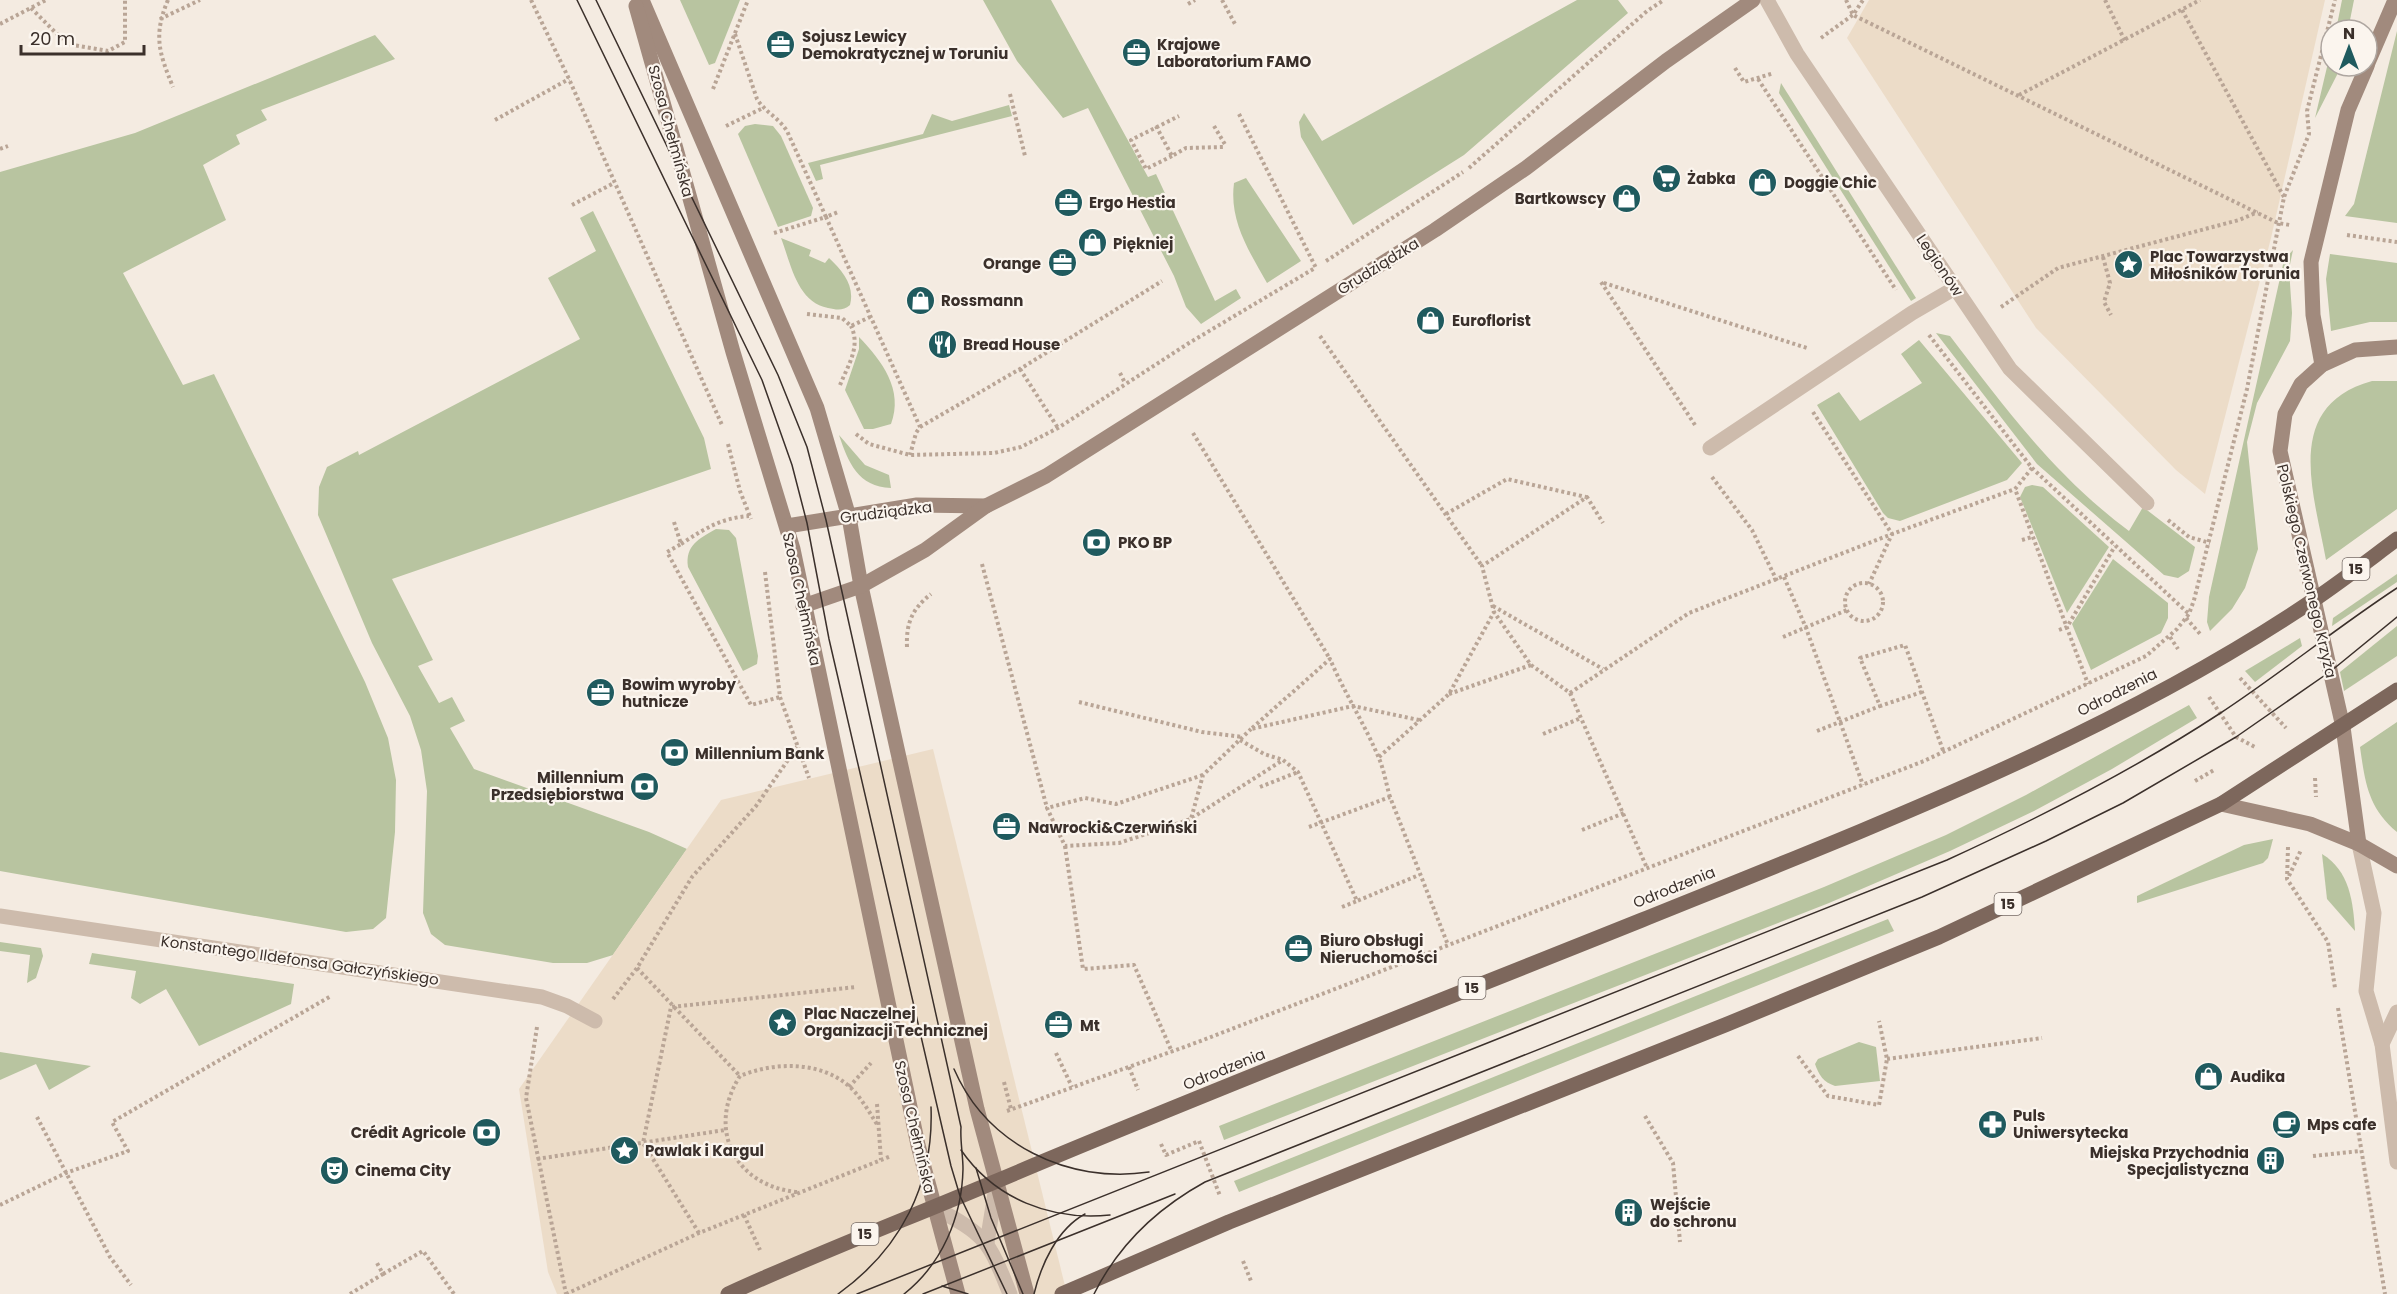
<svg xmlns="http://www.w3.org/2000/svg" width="2397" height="1294" font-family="Poppins,sans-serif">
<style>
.green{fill:#b8c4a0}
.plaza{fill:#ecdcc8}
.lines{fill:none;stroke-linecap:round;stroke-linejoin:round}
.path{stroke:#b9a596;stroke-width:4;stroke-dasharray:3 3;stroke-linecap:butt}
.lane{stroke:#cdbbac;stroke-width:15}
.street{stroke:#cdbbac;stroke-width:15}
.secondary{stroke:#a18a7d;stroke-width:15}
.primary{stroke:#7d675c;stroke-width:15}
.tram{stroke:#3b302b;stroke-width:1.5}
.labels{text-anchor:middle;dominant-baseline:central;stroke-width:4.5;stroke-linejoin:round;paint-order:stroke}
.shield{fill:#fbf5ee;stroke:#756b66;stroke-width:1.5}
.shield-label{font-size:14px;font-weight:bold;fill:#3b302b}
.poi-label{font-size:15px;font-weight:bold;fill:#3b302b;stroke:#fbf5ee;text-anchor:start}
.street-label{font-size:15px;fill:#3b302b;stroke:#fbf5ee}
</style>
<rect width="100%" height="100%" fill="#f4ebe1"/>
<g class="green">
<path d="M680,0h60l-25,63 -6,2z"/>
<path d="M983,0h68l97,177 8,-3 59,127 21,-12 5,9 -40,26 -15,-17 -12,-31 -86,-168 -25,10 -46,-57z"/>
<path d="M1577,0h41l10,13 -164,142 -111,70 -52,-88 -2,-15 5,-9 18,28z"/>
<path d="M2342,0h12l-6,30h-12z"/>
<path d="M2397,31v192l-52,-7 9,-12z"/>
<path d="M375,35l20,24 -134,51 6,10 -31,15 4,9 -37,21 23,55 -103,53 60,112 31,-11 151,308 23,56 8,42 -1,52 -9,86 -13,11 -27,3 -346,-61v-699l135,-39z"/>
<path d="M2331,50v16h9l-1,5 -24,47z"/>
<path d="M1781,83l135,215 -5,3 -132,-208z"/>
<path d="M1009,105l3,11 -192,49 3,14 -7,2 -8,-18 115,-29 9,-20 20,7z"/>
<path d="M755,124l18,2 8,10 32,72 -2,8 -33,11 -40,-93 7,-8z"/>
<path d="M1246,178l55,83 -34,22c-18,-32 -38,-62 -33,-100z"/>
<path d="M593,211l111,227 7,31 -319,110 41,81 -15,6 21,37 13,-6 13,24 -15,7 24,41 175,63 38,17 -74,106 -26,8h-34l-108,-18 -14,-11 -8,-21 4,-122 -6,-41 -11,-34 -38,-73 -54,-128 1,-28 8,-20 31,-16 1,4 221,-116 -32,-61 48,-27 -16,-33z"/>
<path d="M781,238l30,12 -2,6 16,7 4,-5c14,13 26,28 21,47 -7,6 -13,5 -22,3 -31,-6 -37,-44 -47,-70z"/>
<path d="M2293,250l-4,19 3,44 -2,28 -33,62 -10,39 11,107 -13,39 -13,21 -22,22 -3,-9 2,-25 75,-337z"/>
<path d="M2330,254l67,9v59h-27l-39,9 -5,-52z"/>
<path d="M1936,333l14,3c55,72 105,140 179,195l14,-24 52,40 -6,24 -11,7 -14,-3 -127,-111z"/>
<path d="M859,337c23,24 45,53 32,87l-18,5h-9l-19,-39 14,-41z"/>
<path d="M1919,340l103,123 -15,17 -107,41 -12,-3 -5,-5 -66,-108 22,-13 21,29 62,-38 -21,-29z"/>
<path d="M2372,381h25v128l-71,51c-12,-67 -44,-154 46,-179z"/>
<path d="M839,435l26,30 24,10 2,13c-33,-1 -43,-26 -52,-53z"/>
<path d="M2032,485l11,2 66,60 -42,66 -47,-116 5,-10z"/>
<path d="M716,529l13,1 7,8 22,118 -1,8 -14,7 -55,-104c-3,-22 11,-28 28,-38z"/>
<path d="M2113,559l55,44v15l-7,15 -70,37 -19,-46z"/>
<path d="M2397,574v8l-65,44 1,-8z"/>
<path d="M2397,626v30l-53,35 -4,-19z"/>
<path d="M2300,638l2,8 -47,36 -10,-11z"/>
<path d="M2189,705l8,13 -85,51 -78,42 -84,40 -121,52 -605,237 -5,-14 605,-239 122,-52 80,-40z"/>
<path d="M2397,722v110c-29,-24 -32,-50 -37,-85z"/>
<path d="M2273,839l-5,19 -5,5 -126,40v-7l107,-51z"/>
<path d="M2322,854c28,17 31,48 33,77l-28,-32z"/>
<path d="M1888,919l6,12 -655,261 -5,-11z"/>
<path d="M0,942l41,6 2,8 -7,22 -9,5 3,-28 -30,-4z"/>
<path d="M92,953l202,31 -3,20 -92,42 -33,-57 -26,15 -9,-6 5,-27 -47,-7z"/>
<path d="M1859,1042l17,5 4,34 -45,5c-12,-4 -16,-11 -20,-22l3,-5z"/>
<path d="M0,1052l91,14 -42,24 -13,-26 -36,16z"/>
</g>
<g class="plaza">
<path d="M1869,0h456l-54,238 -66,256 -29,-24 -140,-142 -189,-290z"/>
<path d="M933,749l134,545h-510l-9,-22 -29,-183 202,-289z"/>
</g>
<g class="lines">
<g class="path">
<path d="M168,0c-15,35 -9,53 5,87"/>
<path d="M531,0l38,79 153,346"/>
<path d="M1222,0l13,24"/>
<path d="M1846,0l7,15 425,208 12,2"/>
<path d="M2105,0l20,41"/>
<path d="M1188,4l7,-4"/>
<path d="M31,8l36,36 41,7 17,-9v-42"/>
<path d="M2182,10l102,187"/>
<path d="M160,19l40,-19"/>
<path d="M0,24l46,-24"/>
<path d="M735,34l22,65c8,13 22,19 30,32l39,86 12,-5"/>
<path d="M1821,38l32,-23 10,-15"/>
<path d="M1735,68l9,14 30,-9"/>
<path d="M1758,79l138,211"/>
<path d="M713,89l35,-89"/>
<path d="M1010,94l15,62"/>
<path d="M2019,95l181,-95"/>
<path d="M1239,114l77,154"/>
<path d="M495,120l74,-41"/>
<path d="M726,126l37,-18"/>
<path d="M1156,126l16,30 14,-8 38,-1"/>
<path d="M1214,126l12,20"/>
<path d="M0,149l8,-3"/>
<path d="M1172,156l-26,13 -15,-29 48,-24"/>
<path d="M1469,168l178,-157 17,-11"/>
<path d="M572,205l42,-22"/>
<path d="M774,233l52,-16 94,210 -4,6 -6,22"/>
<path d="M2347,235l50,7"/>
<path d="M2103,257l7,26 -6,19 7,13"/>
<path d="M1326,261l137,-89"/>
<path d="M2001,307l57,-39 181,-48 19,-8"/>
<path d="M807,314l35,4 9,8 19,-9"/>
<path d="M1929,335l103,133 157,146"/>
<path d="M1320,336l162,230"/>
<path d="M1020,369l38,59"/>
<path d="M1120,373l5,10"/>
<path d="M840,385c8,-20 21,-38 11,-59"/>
<path d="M1813,412l79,122 -23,50"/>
<path d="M1695,425l-94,-143 206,66"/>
<path d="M920,427l100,-58 142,-88"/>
<path d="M1193,433l137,226"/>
<path d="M856,434l13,10 41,11 84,-2 27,-6 37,-19 131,-85 126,-75"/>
<path d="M728,444l12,47 11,28"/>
<path d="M2032,468l-17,21 73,195"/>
<path d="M1712,477l40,53 25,51"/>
<path d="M1446,514l61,-35 79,18"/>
<path d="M2168,520l21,17 21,6"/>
<path d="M674,522l7,22 -14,8 84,153 29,-8"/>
<path d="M2022,540l10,-3"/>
<path d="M681,544c23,-15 40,-26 68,-28"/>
<path d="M982,564l65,244"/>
<path d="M765,572l15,125 29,81"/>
<path d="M1784,577l22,51 57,157"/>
<circle cx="1864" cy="602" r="19"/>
<path d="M1493,606l110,63"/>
<path d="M2186,618l15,17"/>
<path d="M2059,630l8,-3 48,-81"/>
<path d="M1783,637l64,-27"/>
<path d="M2170,637l8,12"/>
<path d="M907,647c-1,-24 5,-38 24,-53"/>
<path d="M1531,665l39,28 77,175"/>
<path d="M2240,678l46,50"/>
<path d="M1922,692l-42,14 -20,-48 45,-13 39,108"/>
<path d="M1570,693l119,-80 203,-79 123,-45"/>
<path d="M1449,694l82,-29 -37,-53 -12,-46 105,-69 16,26"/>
<path d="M2209,697l27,40 19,10"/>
<path d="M1079,702l123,30 41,5"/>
<path d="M1817,731l63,-25"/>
<path d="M1543,734l38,-16"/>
<path d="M1240,740l24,14 19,6"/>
<path d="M1379,757l70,-63 45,-82"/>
<path d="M1203,775l-87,29 -31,-6 -38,10 18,38 54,-3 72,-24 12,-44 48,-46"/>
<path d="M2315,778l1,19"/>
<path d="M2195,781l19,-11"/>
<path d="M1260,787l38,-15"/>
<path d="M1390,797c-4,-13 -6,-28 -12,-41 -14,-33 -34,-64 -48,-97l-79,70 102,-23 66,14"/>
<path d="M1192,818l91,-58 15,12 59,129 62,-26"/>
<path d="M1309,827l81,-30 58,148"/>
<path d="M1582,830l42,-17"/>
<path d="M1065,846l18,123 51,-4 38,87"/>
<path d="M2288,847l-1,32 41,63 7,46"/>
<path d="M2289,876l12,-26"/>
<path d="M1342,907l15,-6"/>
<path d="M637,968l103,108"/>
<path d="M613,999l24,-31 55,-91 64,-71 41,-59"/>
<path d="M2338,1008l47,286"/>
<path d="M537,1027l-11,71 40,196"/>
<path d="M1056,1053l16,34"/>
<path d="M1798,1056l30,40 51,9 8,-46 -8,-38"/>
<path d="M1887,1059l155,-21"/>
<path d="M1129,1067l9,23"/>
<path d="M1004,1082l7,27"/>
<path d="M849,1087l22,-24"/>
<path d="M877,1104l4,56"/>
<path d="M1007,1111l191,-69 726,-281 222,-105 31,-27 12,-15 5,-14 53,-211 37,-192 25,-63 -2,-23 28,-111"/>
<path d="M1645,1116l28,47 7,79"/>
<path d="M37,1117l73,140 21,28"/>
<path d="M1161,1144l5,11 33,-14 21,55"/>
<path d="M2313,1156l47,-5"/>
<path d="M537,1159l188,-29"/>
<path d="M797,1192c-62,-6 -91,-63 -57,-116 34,-14 81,-16 111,12 11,11 19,25 27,38"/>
<path d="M0,1205l66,-32 62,-22 -16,-29 219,-126"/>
<path d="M744,1215l16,35"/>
<path d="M699,1233l-56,-90 28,-136 185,-20"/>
<path d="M1243,1261l8,20"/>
<path d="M383,1274l40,-23 31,43"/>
<path d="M350,1294l33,-20 -6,-11"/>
<path d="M566,1294l133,-61 192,-77"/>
</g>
<g class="lane">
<path d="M933,1207c53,28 55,32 77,87"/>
<path d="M987,1243l10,-62"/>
</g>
<g class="street">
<path d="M1767,0l30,54 213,315 137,134"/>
<path d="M1710,448l202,-135 43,-25"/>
<path d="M2359,844l15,69 -8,78 16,53 15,118"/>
<path d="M0,916l542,81 25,9 28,15"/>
<path d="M2382,1044l15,-32"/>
</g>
<g class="secondary">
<path d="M642,0l175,408 32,109 12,69 116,523 50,185"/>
<path d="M636,6l97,346 60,197 125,596 40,149"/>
<path d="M2367,65l28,-65"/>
<path d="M2322,365l-9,-50 -2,-53 37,-152 19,-44"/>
<path d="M787,526l130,-21 69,1"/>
<path d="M803,606l58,-20 64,-36 61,-44 60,-30 389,-246 91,-62 140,-107 87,-61"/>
<path d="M2221,804l89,20 49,20 38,22"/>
<path d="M2359,844l-16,-117 -63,-276 5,-37 16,-30 21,-19 33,-15 42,-3"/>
</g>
<g class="primary">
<path d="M728,1294c87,-40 176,-74 264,-111 215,-91 433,-176 650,-263 225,-91 472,-185 673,-321 28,-19 55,-40 82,-60"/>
<path d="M1062,1294l167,-72 496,-197 214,-88 282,-133 176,-114"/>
</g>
<g class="tram">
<path d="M577,0l185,380 30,85 15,58 22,116 122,527 9,30 47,98"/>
<path d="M596,0l182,375 29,72 19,73 135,607c-1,14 2,28 2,42 -1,48 -21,95 -59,125"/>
<path d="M954,1069c33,76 114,115 195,103"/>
<path d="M961,1150c34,49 90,71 149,65"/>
<path d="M976,1168l15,50 32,76"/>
<path d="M942,1286l26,8"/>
<path d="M838,1294c63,-45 96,-110 93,-187"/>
<path d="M857,1294l1090,-434c94,-43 185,-89 272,-146 61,-40 117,-86 178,-126"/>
<path d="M923,1294l252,-100"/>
<path d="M1034,1294c7,-29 23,-65 51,-80"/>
<path d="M1094,1294c25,-50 62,-85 111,-112l717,-285 124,-56 77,-38 113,-66 95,-66 66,-54"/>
</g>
</g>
<defs>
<symbol id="office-disc" viewBox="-11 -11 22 22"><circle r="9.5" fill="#1f5a5e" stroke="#fbf5ee"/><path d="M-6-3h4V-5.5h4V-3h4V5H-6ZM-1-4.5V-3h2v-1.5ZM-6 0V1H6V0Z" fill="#fff"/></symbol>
<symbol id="supermarket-disc" viewBox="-11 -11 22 22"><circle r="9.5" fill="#1f5a5e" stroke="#fbf5ee"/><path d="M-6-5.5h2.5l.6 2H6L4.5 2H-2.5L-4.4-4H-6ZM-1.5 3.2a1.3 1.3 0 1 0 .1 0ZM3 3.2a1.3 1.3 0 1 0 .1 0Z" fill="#fff"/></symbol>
<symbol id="shop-disc" viewBox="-11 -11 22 22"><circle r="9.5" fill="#1f5a5e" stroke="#fbf5ee"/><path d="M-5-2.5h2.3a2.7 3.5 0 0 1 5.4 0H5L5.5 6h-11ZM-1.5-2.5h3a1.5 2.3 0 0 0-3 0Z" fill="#fff"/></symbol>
<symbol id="sight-disc" viewBox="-11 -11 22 22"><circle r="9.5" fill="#1f5a5e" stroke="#fbf5ee"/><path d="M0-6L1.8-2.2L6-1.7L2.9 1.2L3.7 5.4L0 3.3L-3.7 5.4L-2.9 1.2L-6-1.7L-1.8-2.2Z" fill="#fff"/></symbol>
<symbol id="restaurant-disc" viewBox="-11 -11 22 22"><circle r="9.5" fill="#1f5a5e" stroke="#fbf5ee"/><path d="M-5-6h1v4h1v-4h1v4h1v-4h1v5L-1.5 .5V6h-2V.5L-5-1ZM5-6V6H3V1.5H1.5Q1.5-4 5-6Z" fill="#fff"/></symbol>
<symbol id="bank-disc" viewBox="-11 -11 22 22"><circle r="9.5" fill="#1f5a5e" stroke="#fbf5ee"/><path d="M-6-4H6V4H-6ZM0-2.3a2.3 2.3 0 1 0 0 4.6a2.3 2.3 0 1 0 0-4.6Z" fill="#fff"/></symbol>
<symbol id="pharmacy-disc" viewBox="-11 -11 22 22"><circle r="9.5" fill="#1f5a5e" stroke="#fbf5ee"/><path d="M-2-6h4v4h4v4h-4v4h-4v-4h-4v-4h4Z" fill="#fff"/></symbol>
<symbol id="cafe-disc" viewBox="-11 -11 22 22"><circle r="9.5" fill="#1f5a5e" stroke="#fbf5ee"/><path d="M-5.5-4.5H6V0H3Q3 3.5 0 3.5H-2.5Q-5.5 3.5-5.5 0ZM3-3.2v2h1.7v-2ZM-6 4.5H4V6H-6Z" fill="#fff"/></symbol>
<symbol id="building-disc" viewBox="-11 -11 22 22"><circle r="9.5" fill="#1f5a5e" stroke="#fbf5ee"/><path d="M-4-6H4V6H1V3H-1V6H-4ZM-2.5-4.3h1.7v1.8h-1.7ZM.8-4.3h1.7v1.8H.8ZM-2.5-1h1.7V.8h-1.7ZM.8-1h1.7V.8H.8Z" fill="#fff"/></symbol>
<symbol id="theatre-disc" viewBox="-11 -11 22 22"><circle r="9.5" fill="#1f5a5e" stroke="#fbf5ee"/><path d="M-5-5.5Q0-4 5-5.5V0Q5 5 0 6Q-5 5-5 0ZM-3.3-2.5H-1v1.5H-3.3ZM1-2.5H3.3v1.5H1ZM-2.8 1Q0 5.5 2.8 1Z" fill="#fff"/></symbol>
</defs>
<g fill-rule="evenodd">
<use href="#office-disc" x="764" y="28" width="33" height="33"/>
<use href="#office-disc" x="1120" y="36" width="33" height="33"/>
<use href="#supermarket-disc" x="1650" y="162" width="33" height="33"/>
<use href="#shop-disc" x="1746" y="166" width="33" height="33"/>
<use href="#shop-disc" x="1610" y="182" width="33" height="33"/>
<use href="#office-disc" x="1052" y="186" width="33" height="33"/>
<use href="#shop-disc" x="1076" y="226" width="33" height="33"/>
<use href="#office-disc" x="1046" y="246" width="33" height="33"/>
<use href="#sight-disc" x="2112" y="248" width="33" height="33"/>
<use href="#shop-disc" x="904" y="284" width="33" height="33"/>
<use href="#shop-disc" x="1414" y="304" width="33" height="33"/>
<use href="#restaurant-disc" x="926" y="328" width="33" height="33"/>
<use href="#bank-disc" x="1080" y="526" width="33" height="33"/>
<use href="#office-disc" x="584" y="676" width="33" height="33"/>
<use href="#bank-disc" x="658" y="736" width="33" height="33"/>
<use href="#bank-disc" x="628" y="770" width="33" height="33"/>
<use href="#office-disc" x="990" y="810" width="33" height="33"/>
<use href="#office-disc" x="1282" y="932" width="33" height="33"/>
<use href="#sight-disc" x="766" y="1006" width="33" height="33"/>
<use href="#office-disc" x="1042" y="1008" width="33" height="33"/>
<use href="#shop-disc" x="2192" y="1060" width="33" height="33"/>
<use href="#pharmacy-disc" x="1976" y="1108" width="33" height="33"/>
<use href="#cafe-disc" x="2270" y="1108" width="33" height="33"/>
<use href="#bank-disc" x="470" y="1116" width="33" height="33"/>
<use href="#sight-disc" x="608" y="1134" width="33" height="33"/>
<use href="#building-disc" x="2254" y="1144" width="33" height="33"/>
<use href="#theatre-disc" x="318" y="1154" width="33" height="33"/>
<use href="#building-disc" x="1612" y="1196" width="33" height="33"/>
</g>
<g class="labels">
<g class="shield">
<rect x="2342.5" y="558" width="27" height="22" rx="4.5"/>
<rect x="1994.5" y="893" width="27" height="22" rx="4.5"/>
<rect x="1458.5" y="977" width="27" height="22" rx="4.5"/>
<rect x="851.5" y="1223" width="27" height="22" rx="4.5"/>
</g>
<g class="shield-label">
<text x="2356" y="569">15</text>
<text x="2008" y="904">15</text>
<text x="1472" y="988">15</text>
<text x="865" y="1234">15</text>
</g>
<g class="poi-label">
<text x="802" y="36">Sojusz Lewicy<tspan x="802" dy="17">Demokratycznej w Toruniu</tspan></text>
<text x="1157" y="44">Krajowe<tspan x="1157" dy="17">Laboratorium FAMO</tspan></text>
<text x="1687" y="178">Żabka</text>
<text x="1784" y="182">Doggie Chic</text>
<text x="1606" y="198" text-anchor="end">Bartkowscy</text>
<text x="1089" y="202">Ergo Hestia</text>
<text x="1113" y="243">Piękniej</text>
<text x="2150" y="256">Plac Towarzystwa<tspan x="2150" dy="17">Miłośników Torunia</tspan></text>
<text x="1041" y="263" text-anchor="end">Orange</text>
<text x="941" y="300">Rossmann</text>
<text x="1452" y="320">Euroflorist</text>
<text x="963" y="344">Bread House</text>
<text x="1118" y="542">PKO BP</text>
<text x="622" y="684">Bowim wyroby<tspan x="622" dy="17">hutnicze</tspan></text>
<text x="695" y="753">Millennium Bank</text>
<text x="624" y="777" text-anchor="end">Millennium<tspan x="624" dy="17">Przedsiębiorstwa</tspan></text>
<text x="1028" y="827">Nawrocki&amp;Czerwiński</text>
<text x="1320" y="940">Biuro Obsługi<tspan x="1320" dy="17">Nieruchomości</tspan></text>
<text x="804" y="1013">Plac Naczelnej<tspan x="804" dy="17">Organizacji Technicznej</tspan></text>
<text x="1080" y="1025">Mt</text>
<text x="2230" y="1076">Audika</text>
<text x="2013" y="1115">Puls<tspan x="2013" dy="17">Uniwersytecka</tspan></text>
<text x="2307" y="1124">Mps cafe</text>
<text x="466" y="1132" text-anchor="end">Crédit Agricole</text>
<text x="645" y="1150">Pawlak i Kargul</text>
<text x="2249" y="1152" text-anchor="end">Miejska Przychodnia<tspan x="2249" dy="17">Specjalistyczna</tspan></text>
<text x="355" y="1170">Cinema City</text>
<text x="1650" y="1204">Wejście<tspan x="1650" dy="17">do schronu</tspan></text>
</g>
<g class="street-label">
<text transform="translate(671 131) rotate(75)">Szosa Chełmińska</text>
<text transform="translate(1940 265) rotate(56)">Legionów</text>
<text transform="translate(1378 266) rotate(-32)">Grudziądzka</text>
<text transform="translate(886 512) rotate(-7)">Grudziądzka</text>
<text transform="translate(2307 571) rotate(77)">Polskiego Czerwonego Krzyża</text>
<text transform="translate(802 599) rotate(78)">Szosa Chełmińska</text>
<text transform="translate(2117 692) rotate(-27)">Odrodzenia</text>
<text transform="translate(1674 887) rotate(-22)">Odrodzenia</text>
<text transform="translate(300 960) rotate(8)">Konstantego Ildefonsa Gałczyńskiego</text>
<text transform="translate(1224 1069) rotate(-22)">Odrodzenia</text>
<text transform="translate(915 1127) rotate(77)">Szosa Chełmińska</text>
</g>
</g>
<g transform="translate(2349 48)"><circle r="28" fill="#fbf5ee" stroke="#aea6a0" stroke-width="1.5"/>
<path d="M0-4.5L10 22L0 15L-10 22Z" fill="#1f5a5e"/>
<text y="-9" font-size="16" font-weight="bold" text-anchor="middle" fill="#3b302b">N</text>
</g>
<path d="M21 45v9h123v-9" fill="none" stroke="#3b302b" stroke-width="3"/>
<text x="30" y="45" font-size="18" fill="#3b302b" stroke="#fbf5ee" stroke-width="4.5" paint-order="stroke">20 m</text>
</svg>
